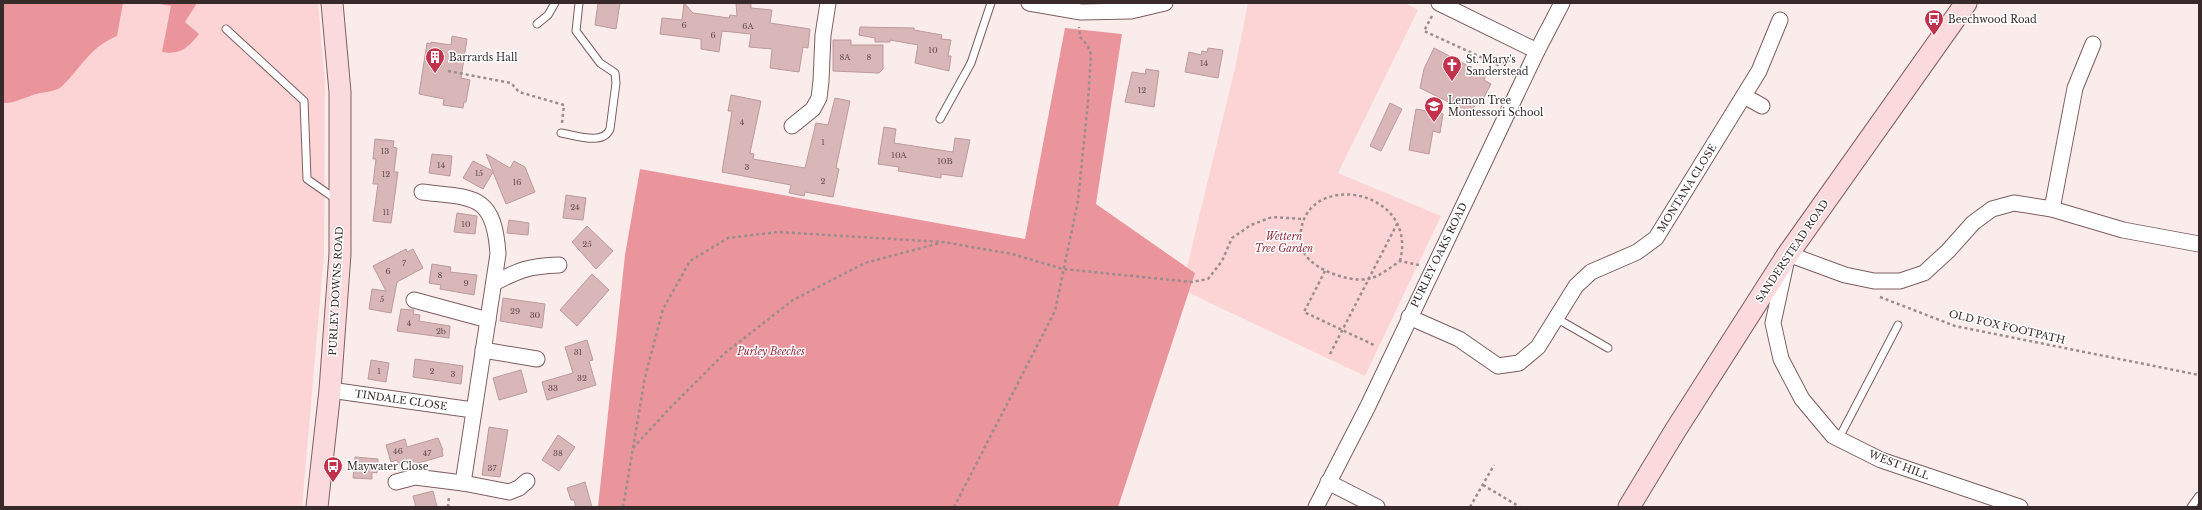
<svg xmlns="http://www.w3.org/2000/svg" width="2202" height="510" font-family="'Libre Baskerville',serif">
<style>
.green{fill:#fcd4d6}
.forest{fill:#ea949b}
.building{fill:#d9b6b7;stroke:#bb9a9b}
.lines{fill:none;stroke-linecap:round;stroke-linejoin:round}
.lane-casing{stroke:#7d5e60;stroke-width:9}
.street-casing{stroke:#7d5e60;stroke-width:17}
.secondary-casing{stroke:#7d5e60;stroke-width:23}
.path{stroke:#9c8d8d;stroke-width:2.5;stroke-dasharray:3 3;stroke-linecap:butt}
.lane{stroke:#fff;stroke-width:7}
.street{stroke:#fff;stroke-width:15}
.secondary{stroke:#fbdadd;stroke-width:21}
.labels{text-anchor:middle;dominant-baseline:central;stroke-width:3;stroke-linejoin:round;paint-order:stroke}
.number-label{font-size:8px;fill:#604d4e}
.poi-label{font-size:10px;fill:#382a2b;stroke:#fff;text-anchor:start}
.street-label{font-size:10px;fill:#382a2b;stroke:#fff}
.park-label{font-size:10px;font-style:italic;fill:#912e3d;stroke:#fff}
</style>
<rect width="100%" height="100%" fill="#fbecec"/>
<g class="green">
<path d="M3,3h315l7,78 -1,174 -22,252h-299z"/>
<path d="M1248,3h157l13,7 -80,163 103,43 -76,160 -176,-83 6,-20 -8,-6 48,-199z"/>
</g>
<g class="forest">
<path d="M3,3h120l-6,33c-29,12 -36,33 -57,52 -6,4 -20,4 -27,7 -10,3 -20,9 -30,8z"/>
<path d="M154,3h43l-12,19 14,12c-11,14 -19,21 -37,18l9,-46z"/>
<path d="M1065,28l57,6 -26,170 99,69 -77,234h-520l27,-252 15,-86 385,70z"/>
</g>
<g class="building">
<path d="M598,3h22l-4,26 -21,-4z"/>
<path d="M684,3l9,10 36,5 1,-3 7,1 -1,-13h15v5l21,2 -2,13 40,6 -2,19 -5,-1 -4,25 -29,-4 2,-19 -23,-2 2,-13 -29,-3 -3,21 -18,-3v-10l-41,-5 2,-16 20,2z"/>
<path d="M860,27l54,1v2l28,5 -1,4 10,1 -3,16h3l-2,15 -34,-8 3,-18 -28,-5v2h-15v-4l-16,-3z"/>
<path d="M452,36l15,3 -6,39 9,2 -4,22h-2l-1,6 -20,-3 1,-6 -25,-5 8,-51 4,1v-2l20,3z"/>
<path d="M833,40h18v5h32v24l-4,4 -46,-2z"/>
<path d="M1208,48l15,2 -5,28 -33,-6 4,-20 12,3 1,-4 5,1z"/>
<path d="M1434,48l52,27 -2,5 7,4 -11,21 -4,-2 -5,10 -51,-25 4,-19z"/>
<path d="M1146,69l13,2 -5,36 -29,-5 7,-30 13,2z"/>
<path d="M731,95l30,6 -11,52 4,1 -1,5 52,9 11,-45 12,2 7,-27 15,3 -14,67 3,1 -6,28 -28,-5 -1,4 -15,-3 2,-8 -69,-13 10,-61h-4z"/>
<path d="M1390,103l12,6 -21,42 -11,-5z"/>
<path d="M1416,109l27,5 -3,19 -7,-2 -4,23 -20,-4z"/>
<path d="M884,127l12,2 -2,14 26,4 33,5 2,-14 15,2 -8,37 -21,-3v4l-43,-7 1,-4 -21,-3z"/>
<path d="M375,139l19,2 -1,6 4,1 -3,24h4l-7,51 -18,-2 5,-37h-5l3,-25h-3z"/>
<path d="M432,154l20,2 -2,20 -21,-3z"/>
<path d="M486,154l24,14 4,-7 11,6 10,25 -29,12 -13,-32 -10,17 -20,-11 10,-17 20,10z"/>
<path d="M566,195l20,3 -3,22 -20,-2z"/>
<path d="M457,213l20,3 -2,18 -21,-2z"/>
<path d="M509,220l20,3 -1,12 -21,-2z"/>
<path d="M587,226l26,25 -17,18 -24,-27z"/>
<path d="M406,249l1,3 6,-3 10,19 -26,14 -6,31 -22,-4 3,-20 14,2 -13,-25z"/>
<path d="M432,264l19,3 -1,5 27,3 -3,20 -34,-6 1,-4 -12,-2z"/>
<path d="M592,274l17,16 -32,36 -17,-16z"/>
<path d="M503,298l42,6 -3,24 -42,-7z"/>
<path d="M401,309l13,1 -1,4 7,1 -1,6 31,5 -1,12 -52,-7z"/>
<path d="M587,340l6,20 -4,1 7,24 -49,15 -5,-18 31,-9 -8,-26z"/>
<path d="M415,359l48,7 -2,18 -48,-7z"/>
<path d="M371,360l18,3 -3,19 -18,-3z"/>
<path d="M521,370l6,22 -28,8 -6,-22z"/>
<path d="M489,427l19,3 -8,47 -18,-2z"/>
<path d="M558,435l17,12 -16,24 -17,-11z"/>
<path d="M438,438l5,12h-1l1,6 -28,8 -2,-4 -14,5 -2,-5 -6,2 -5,-17 19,-6 2,8z"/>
<path d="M355,457l23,2 -1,14 -5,-1v7l-19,-1z"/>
<path d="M585,482l7,25h-16l-2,-7h-3l-4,-12z"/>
<path d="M433,491l4,16h-21l-3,-11z"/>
</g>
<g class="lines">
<defs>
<g id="lane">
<path d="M537,24l11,-9 7,-12"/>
<path d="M226,29l78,72 3,78 30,21"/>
<path d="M940,119l31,-56 20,-60"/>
<path d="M561,133c14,2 42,13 49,-4l6,-46 -1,-10 -15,-10 -24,-32 3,-28"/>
<path d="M1556,318l52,30"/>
<path d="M1839,438l59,-113"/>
<path d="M2191,507l8,-11"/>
</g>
<g id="street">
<path d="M1029,3l52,9 50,-1 34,-8"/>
<path d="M1439,3l98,48"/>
<path d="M1744,96l18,10"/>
<path d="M792,126l21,-17 6,-11 2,-17 2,-46 5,-32"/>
<path d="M422,192c51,6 72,1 76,62l-35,229"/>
<path d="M2052,209l23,-121 18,-44"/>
<path d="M494,283c25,-13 35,-17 65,-18"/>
<path d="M414,300l74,20"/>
<path d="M1409,317l50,22 39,27 21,-3 19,-16 38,-61 15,-14 46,-20 19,-14 103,-167 21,-51"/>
<path d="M483,350l54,9"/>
<path d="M330,390l143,20"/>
<path d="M396,482l19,-5 48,6 46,9 10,-4 8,-7"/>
<path d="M1328,482l49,25"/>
<path d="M1316,507l52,-101 169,-355 25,-48"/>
<path d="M2020,507l-139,-47 -48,-24 -31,-37 -21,-40 -8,-36 15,-69 57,21 29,6h26l24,-8 24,-22 25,-28 19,-14 22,-6 38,6 71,21 76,14"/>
</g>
<g id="secondary">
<path d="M317,507l13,-117 10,-136v-162l-8,-89"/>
<path d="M1629,507l46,-76 113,-177 178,-251"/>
</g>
</defs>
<use href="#lane" class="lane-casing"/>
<use href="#street" class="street-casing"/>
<use href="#secondary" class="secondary-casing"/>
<g class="path">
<path d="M1432,16l-8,15 74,34 18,-7"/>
<path d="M448,71l63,12 8,9 45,13 -2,18"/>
<path d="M1400,261c20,-77 -107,-93 -99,-17 2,23 47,39 67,35 11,-2 23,-12 32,-18l19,4"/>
<path d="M1325,271l-21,41 70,33"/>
<path d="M1880,297l75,29 244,49"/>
<path d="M1330,354l67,-130"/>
<path d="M633,448l36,-39 56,-56 68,-53 72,-37 75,-20"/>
<path d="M1483,485l37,22"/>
<path d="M448,507l1,-11"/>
<path d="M623,507l22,-130 18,-68 27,-48 38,-23 50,-6 165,10 69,12 51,15 129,13 16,-3 14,-18 10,-23 19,-13 21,-8 31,2"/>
<path d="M954,507l101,-196 23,-110 10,-99 3,-47 -3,-9 -8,-9 -1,-10"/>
<path d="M1470,507l24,-42"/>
</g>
<use href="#lane" class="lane"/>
<use href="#street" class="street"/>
<use href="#secondary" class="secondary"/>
</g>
<defs>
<symbol id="bus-pin" viewBox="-11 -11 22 30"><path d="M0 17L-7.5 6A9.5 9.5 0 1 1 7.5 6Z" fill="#c2324d" stroke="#fff"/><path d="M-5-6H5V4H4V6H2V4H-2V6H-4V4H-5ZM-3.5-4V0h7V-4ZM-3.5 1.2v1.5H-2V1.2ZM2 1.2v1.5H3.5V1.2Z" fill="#fff"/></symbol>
<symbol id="building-pin" viewBox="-11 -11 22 30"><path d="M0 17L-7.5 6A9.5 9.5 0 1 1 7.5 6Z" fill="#c2324d" stroke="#fff"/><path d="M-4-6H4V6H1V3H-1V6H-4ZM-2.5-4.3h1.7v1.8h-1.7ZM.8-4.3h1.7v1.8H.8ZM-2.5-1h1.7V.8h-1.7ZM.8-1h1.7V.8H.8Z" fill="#fff"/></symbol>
<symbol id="church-pin" viewBox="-11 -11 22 30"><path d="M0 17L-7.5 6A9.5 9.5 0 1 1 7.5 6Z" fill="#c2324d" stroke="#fff"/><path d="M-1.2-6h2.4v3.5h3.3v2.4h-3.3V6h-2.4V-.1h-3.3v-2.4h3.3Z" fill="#fff"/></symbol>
<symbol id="school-pin" viewBox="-11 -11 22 30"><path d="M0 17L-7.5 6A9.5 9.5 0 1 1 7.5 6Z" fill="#c2324d" stroke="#fff"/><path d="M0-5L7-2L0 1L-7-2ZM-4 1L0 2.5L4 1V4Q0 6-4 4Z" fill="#fff"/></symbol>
</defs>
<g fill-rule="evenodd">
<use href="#bus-pin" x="1923" y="8" width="22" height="30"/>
<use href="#building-pin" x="424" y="46" width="22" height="30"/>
<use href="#church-pin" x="1441" y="54" width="22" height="30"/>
<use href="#school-pin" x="1423" y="95" width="22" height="30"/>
<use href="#bus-pin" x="322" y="455" width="22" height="30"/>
</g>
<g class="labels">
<g class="number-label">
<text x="684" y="25">6</text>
<text x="748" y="26">6A</text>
<text x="713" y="35">6</text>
<text x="933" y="50">10</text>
<text x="845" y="57">8A</text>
<text x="869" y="57">8</text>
<text x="1204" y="63">14</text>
<text x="1142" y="90">12</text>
<text x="742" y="122">4</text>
<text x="823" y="142">1</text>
<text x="385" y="151">13</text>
<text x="899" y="155">10A</text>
<text x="945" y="161">10B</text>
<text x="441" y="165">14</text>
<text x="747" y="167">3</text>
<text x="479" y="173">15</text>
<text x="386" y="174">12</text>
<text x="823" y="181">2</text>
<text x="517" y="182">16</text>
<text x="575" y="207">24</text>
<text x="386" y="212">11</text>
<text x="466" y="224">10</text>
<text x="587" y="244">25</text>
<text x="404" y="263">7</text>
<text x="388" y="271">6</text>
<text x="440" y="275">8</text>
<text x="466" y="283">9</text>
<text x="382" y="299">5</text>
<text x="515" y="311">29</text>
<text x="535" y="315">30</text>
<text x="409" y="323">4</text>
<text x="441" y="331">2b</text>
<text x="578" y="352">31</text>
<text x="379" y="371">1</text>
<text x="432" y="371">2</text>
<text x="453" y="374">3</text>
<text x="582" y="378">32</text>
<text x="553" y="388">33</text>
<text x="398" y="451">46</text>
<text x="427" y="453">47</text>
<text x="558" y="453">38</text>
<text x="492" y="468">37</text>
</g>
<g class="poi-label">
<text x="1948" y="19">Beechwood Road</text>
<text x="449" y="57">Barrards Hall</text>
<text x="1466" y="59">St. Mary's<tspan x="1466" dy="12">Sanderstead</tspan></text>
<text x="1448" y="100">Lemon Tree<tspan x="1448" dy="12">Montessori School</tspan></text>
<text x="347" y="466">Maywater Close</text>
</g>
<g class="street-label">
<text transform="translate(1687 188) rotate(-58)">MONTANA CLOSE</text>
<text transform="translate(1792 251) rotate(-56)">SANDERSTEAD ROAD</text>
<text transform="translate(1439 255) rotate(-64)">PURLEY OAKS ROAD</text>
<text transform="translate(336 291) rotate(-87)">PURLEY DOWNS ROAD</text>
<text transform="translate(2007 327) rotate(13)">OLD FOX FOOTPATH</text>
<text transform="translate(401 400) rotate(8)">TINDALE CLOSE</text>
<text transform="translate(1899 465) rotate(21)">WEST HILL</text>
</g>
<g class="park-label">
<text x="1284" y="236">Wettern<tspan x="1284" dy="12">Tree Garden</tspan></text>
<text x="771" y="351">Purley Beeches</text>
</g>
</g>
<rect width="2202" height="510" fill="none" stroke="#382a2b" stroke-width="8"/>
</svg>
